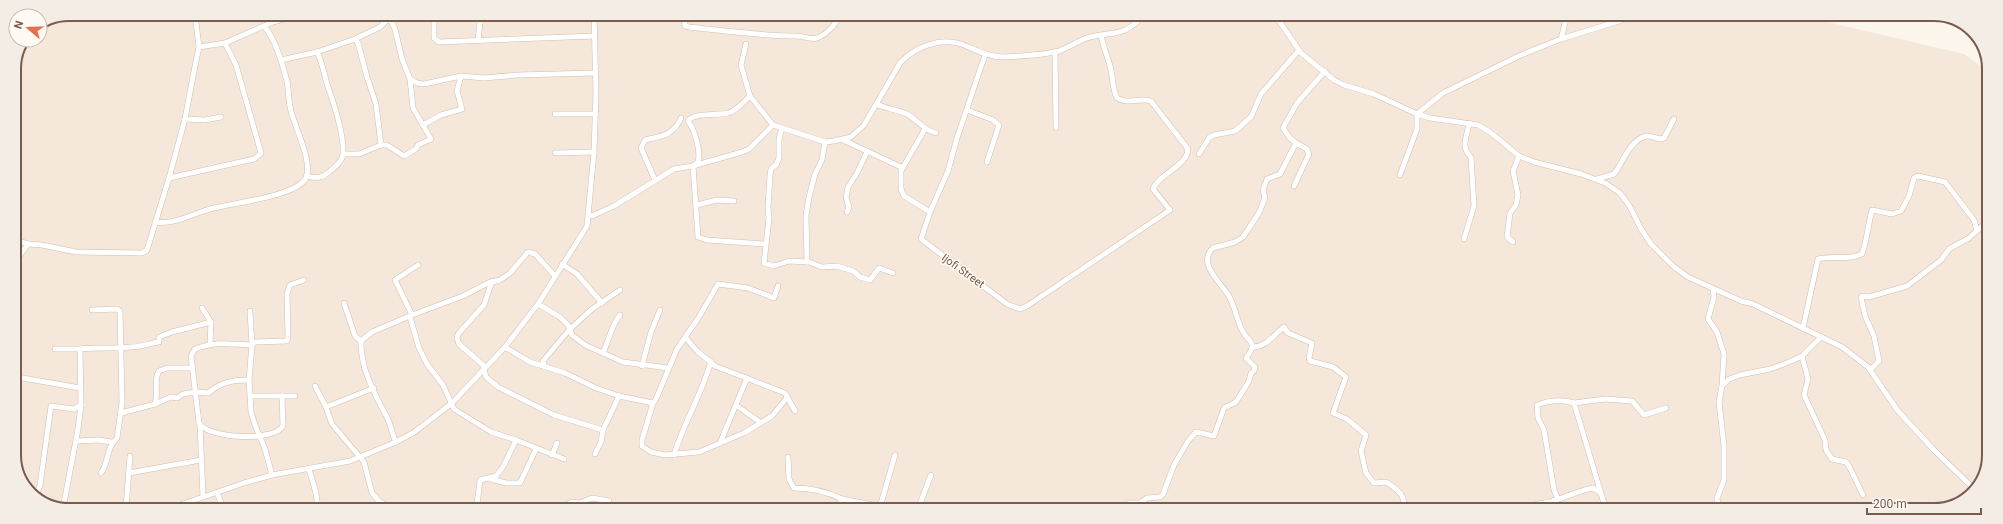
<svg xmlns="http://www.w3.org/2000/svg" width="2003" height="524" font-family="Roboto,sans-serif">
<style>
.residential{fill:#f5e8da}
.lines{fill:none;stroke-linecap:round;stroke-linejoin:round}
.minor-casing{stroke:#d1beb0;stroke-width:6}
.minor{stroke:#fff;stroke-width:5}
.labels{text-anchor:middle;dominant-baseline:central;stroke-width:3;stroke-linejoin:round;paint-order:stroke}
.street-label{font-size:11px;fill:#7a5c4d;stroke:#fffaf3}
.rim{fill:none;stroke:#7a5c4d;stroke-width:2}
</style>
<rect width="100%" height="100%" fill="#fdf6ec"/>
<path class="residential" d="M69,14l1733,2 162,38 25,18 -2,397 -19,29 -34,12 -1879,-2 -27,-17 -14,-32v-390l12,-29h14v-14z"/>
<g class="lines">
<defs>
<g id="minor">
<path d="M434,14v24l5,4 156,-6"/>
<path d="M684,15l1,11 4,1c36,4 72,9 107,9 8,0 14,4 21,2 11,-4 18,-14 24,-23"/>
<path d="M1275,15l26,38 33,27 10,5 30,9 43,20 13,4 48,7 12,7 29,24 15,6 47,12 24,9 15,10 9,12 12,24 10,15 22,22 15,11 53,24 12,3 89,43 26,20 30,44 36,39 40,39"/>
<path d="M390,19l3,-5"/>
<path d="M1561,39l6,-24"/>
<path d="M478,40l3,-26"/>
<path d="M746,44l-5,21 9,31 23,29"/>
<path d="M199,47l26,-4 48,-21 27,-8"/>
<path d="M1055,52l1,76"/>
<path d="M985,55l-28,83 -9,33 -18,41 -9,27 86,65 13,5 7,-3 143,-96 -17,-21c6,-16 34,-22 35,-40l-37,-48c-11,-4 -23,4 -34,-3 -5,-10 -4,-22 -7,-32 -3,-11 -7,-20 -9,-31"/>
<path d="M281,60l36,-8 38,-13 25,-12 6,-6 4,-2 5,10 7,30 8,20 3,29 18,31 -13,6 -2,4 -12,7 -17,-11h-6l-5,-41 -9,-27 -9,-34 -3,-4"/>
<path d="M410,79l7,4 7,1 37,-8 23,2 33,-3 78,-2"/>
<path d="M750,96c-7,6 -13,15 -22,17 -10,3 -35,-1 -40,8 7,9 13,31 10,41l-5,4 5,71 9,3 58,4"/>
<path d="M876,104c9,4 21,6 31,10 10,6 18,17 29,19"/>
<path d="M967,110l26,10 6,5 -12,37"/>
<path d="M555,114h40"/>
<path d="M185,119l20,1 16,-3"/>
<path d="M423,125l18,-10 21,-6 -5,-18 4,-15"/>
<path d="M782,128l-3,11v19l-3,7 -5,4 -1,6 -2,33 1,10 -5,45 10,3 15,-5 20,1 13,5 15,-1 16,5 7,6 10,3 9,-12 14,5"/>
<path d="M843,140l58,27v22l3,7 26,16"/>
<path d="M555,153l39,-1"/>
<path d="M344,154h15l22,-9"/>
<path d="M1199,154l10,-16 5,-3 21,-4 16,-14 10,-23 38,-44"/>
<path d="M902,169l23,-40"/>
<path d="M1400,175l17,-46v-15l26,-21 78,-38 40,-16 74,-23"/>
<path d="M307,176c8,3 15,2 22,-4 6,-5 14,-11 14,-19 1,-17 -9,-49 -15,-66 -4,-12 -5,-23 -11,-35"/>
<path d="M169,178l85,-19 7,-6 -25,-88 -11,-22"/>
<path d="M1597,179l17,-5c9,-12 16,-34 32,-38 7,-1 11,5 18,2l10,-19"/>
<path d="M655,180l-14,-32 4,-8c16,-4 28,-4 36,-22"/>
<path d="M1294,186l15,-32 -2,-5 -11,-6"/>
<path d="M697,205l20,-5 17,1"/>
<path d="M847,212l2,-5 -3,-9 2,-11 9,-14 10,-21"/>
<path d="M589,215l3,1 22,-10 60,-37 19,-3 49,-14 7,-3 24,-24 52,17 9,-1 17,-4 13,-12 36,-62c15,-16 40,-26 61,-19 16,6 26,13 44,13 15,-1 40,-2 54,-6 11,-4 20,-11 31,-14 27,-6 33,0 54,-22"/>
<path d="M155,222c19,3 37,-8 55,-13 20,-6 86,-12 96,-31 7,-16 -11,-51 -15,-67 -3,-10 -2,-20 -4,-30 -5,-18 -11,-41 -23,-55"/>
<path d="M14,239l14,5 14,1 34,7 66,1 5,-3 22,-72 16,-59 10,-53 4,-19 -4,-33"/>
<path d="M1464,239l10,-33 -3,-49c-11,-10 -4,-20 -2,-34"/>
<path d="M1513,242l-6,-5 3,-24 6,-8 2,-10 -5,-24 6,-15"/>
<path d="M807,262l-1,-47 3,-18 6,-23 7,-14 3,-18"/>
<path d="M14,263l14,-19"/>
<path d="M562,264l15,10 25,29"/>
<path d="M492,281l-8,24 -26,29 -1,4 2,6 24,21 3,12 12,10 56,28 49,15"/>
<path d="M778,286l-4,12 -26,-10 -30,-4 -19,33 -22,32 -21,50 -3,4 -11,37v6l9,6 14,3 34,-3 45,-19 28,-17 14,-17"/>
<path d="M1713,289l1,8 -6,22 9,13 7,22 -2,32"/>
<path d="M344,303l11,33 6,5"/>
<path d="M538,304l22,13 8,8 4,10 13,10 38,17 45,6"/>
<path d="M202,308l9,14 -1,22"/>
<path d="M92,310l25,-1 3,2 2,92 -5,35c-11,10 -8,24 -16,35"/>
<path d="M250,311l2,34 -3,35 2,32 4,13 10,24 7,26"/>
<path d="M412,315l-17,-35 23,-15"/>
<path d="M410,317l9,31 8,16 16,21 11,24 37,23 25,8 -13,27 -7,9 -16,4 -3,25 -3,3"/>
<path d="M1803,328l15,-69c16,-4 28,2 44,-5 5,-14 6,-29 10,-44l20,4 9,-3 8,-15 5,-18 4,-2 27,6 29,38 3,11"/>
<path d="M686,338l11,13 18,15 70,27 10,18"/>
<path d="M361,341l11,-9 40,-17 51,-19 25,-13 12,-3 10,-7 18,-21 7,2 20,22"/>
<path d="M361,341c-1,27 14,54 27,78 3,7 4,16 8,23"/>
<path d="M505,347l25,15 35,11 31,15 23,8 34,7"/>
<path d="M1253,347c14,0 21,-13 31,-20l4,6 24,10 -3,15 1,3 23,6 13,10 -13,36 14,6 19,16 -5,16 5,22 8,10 12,-1c12,8 19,12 18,27"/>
<path d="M55,349h25"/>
<path d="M603,353c5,-11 10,-31 17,-38"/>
<path d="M1802,356l6,23 -4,16 21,45 1,10 6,9 14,3 3,4 14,29"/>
<path d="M544,365l-1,-4 26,-31 23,-21 28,-19"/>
<path d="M642,366l9,-34 9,-22"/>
<path d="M1870,370l9,-9 -5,-25 -9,-20 -4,-19 1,-1 7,1 38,-11 34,-26 8,-11 20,-11 19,-17"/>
<path d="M17,377l63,11"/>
<path d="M315,386l11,21 6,17 32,38 8,31 8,9 13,7"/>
<path d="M251,396h44"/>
<path d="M282,396l1,30c-9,16 -75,13 -84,-3l-8,-67 4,-7c22,-8 34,-5 57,-4l3,-3 32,-1 1,-3 -1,-44 3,-9 14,-5"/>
<path d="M155,404c4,-10 -2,-24 4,-33l8,-3h26"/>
<path d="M737,406l23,16"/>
<path d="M326,407l48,-19"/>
<path d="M121,413l34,-9 16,-7 6,1 6,-4 13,-2 12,1c13,-11 25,-13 41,-13"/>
<path d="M200,425l3,72"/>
<path d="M516,440l48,19"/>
<path d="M77,441l21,-1 14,2"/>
<path d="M720,443l27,-65"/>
<path d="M595,454l6,-12 2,-12 16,-34"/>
<path d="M552,455l5,-12"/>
<path d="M674,455c10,-33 28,-61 37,-94"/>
<path d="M788,457l1,22 5,9c18,0 32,3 48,11"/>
<path d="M309,469l7,24 2,15"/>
<path d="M129,473l72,-13"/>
<path d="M491,479l15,4h14l16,-34"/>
<path d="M217,493l6,15"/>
<path d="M36,496l4,-11 11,-79 23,3 7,-4"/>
<path d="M1558,499l-4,-9 -10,-60 -6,-12 -1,-13c13,-5 24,-6 37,-2"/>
<path d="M880,507l15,-52"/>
<path d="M63,508l15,-79 3,-24 -1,-56c17,-2 34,0 51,-2 10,0 19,-4 28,-5v-5l13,-5 39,-10"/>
<path d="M126,508l4,-52"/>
<path d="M171,508l73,-25 28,-8 78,-14 46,-19 17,-9 39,-30 53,-56 33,-43 49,-78 7,-74 2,-59 -2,-78"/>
<path d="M443,509l21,-4 10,4"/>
<path d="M557,509l15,-7 7,1 13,-5 17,3"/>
<path d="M837,509l5,-10 52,10"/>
<path d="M918,509l13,-34"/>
<path d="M1126,509l3,-6h11l7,-5 13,-1 3,-3 11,-29 14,-24 8,-9 18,4 10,-28 12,-6 13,-21 2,-8 3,-2 1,-4 -9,-9c13,-17 3,-14 -4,-28 -5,-10 -7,-22 -12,-32 -7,-14 -34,-34 -17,-50l22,-6 8,-5 16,-24 6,-15 -2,-8 4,-11 13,-5 16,-31 -7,-6 -6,-9 14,-25 28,-32"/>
<path d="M1534,510l3,-6c20,-1 37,-13 56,-16l7,4"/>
<path d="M1606,510l-32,-107 31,-4 27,2 12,14 22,-7"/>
<path d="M1719,510l-2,-12 7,-18v-34l-5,-44 3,-16 7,-7 11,-4 30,-6 19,-7 13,-6 19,-19"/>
</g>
</defs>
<use href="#minor" class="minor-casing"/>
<use href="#minor" class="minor"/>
</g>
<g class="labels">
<g class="street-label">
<text transform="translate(963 271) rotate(36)">Ijofi Street</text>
</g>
</g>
<path d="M0 0H2003V524H0ZM69 21H1934A48 48 0 0 1 1982 69V455A48 48 0 0 1 1934 503H69A48 48 0 0 1 21 455V69A48 48 0 0 1 69 21Z" fill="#f4ede6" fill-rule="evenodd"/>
<path class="rim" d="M69 21H1934A48 48 0 0 1 1982 69V455A48 48 0 0 1 1934 503H69A48 48 0 0 1 21 455V69A48 48 0 0 1 69 21Z"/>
<g transform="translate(28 28) rotate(289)"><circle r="19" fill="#fffaf3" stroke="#cabbb1"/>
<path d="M0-3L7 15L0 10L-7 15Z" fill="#e76f51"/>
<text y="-6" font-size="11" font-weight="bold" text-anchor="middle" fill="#7a5c4d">N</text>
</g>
<path d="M1867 508v6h114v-6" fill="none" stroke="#7a5c4d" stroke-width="2"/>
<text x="1873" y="508" font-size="12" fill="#7a5c4d" stroke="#fffaf3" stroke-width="3" paint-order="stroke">200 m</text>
</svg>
